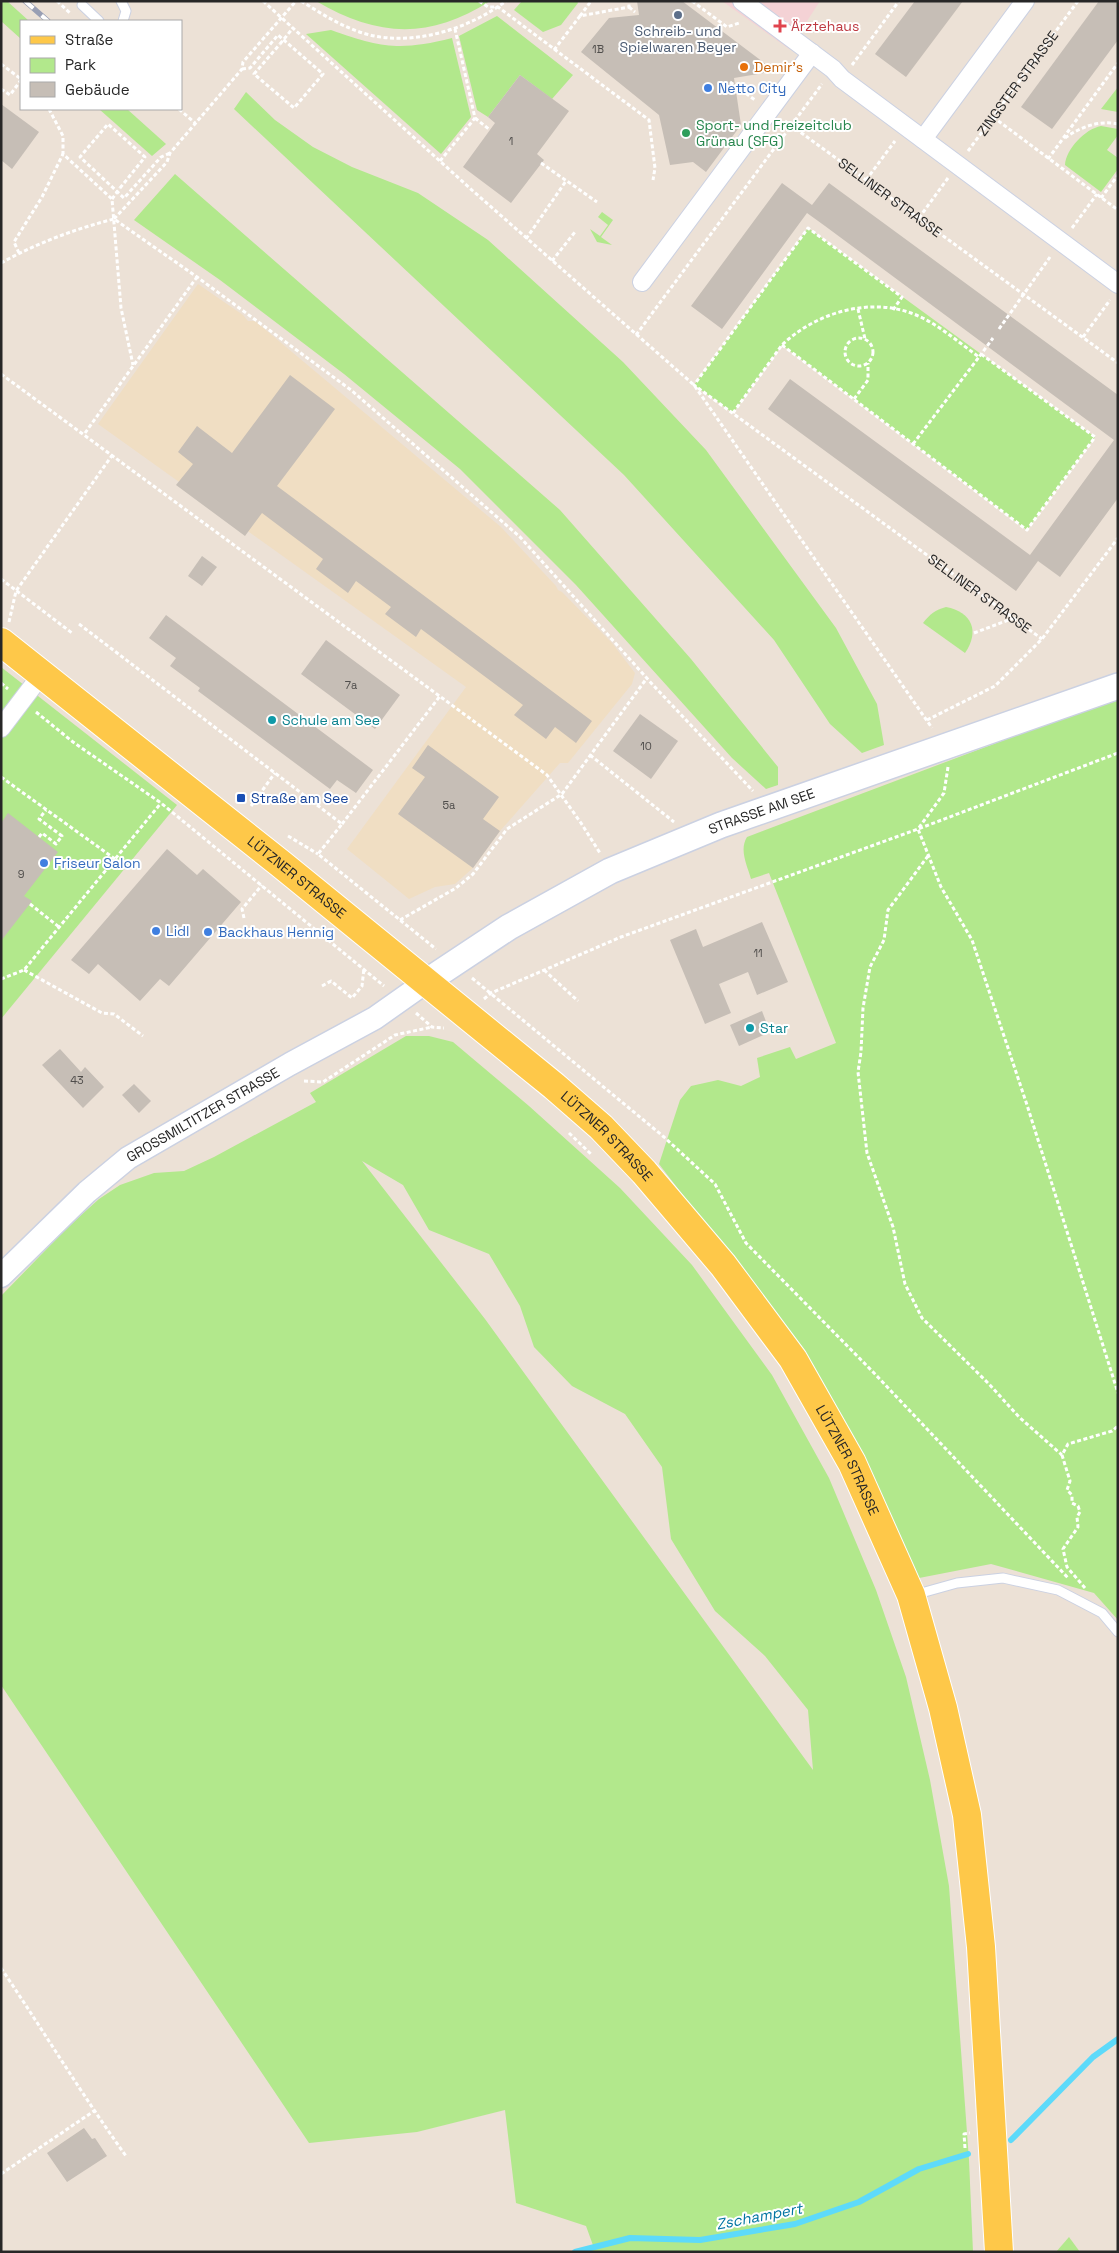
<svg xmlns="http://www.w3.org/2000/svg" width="1119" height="2253" font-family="'Space Grotesk',sans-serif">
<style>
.education{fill:#f0dec3}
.medical{fill:#f4d2d5}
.green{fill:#b2e88c;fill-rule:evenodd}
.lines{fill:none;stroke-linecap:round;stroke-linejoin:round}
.stream{stroke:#5ddafa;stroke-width:6}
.building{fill:#c6beb6}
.service-casing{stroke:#cbd1e2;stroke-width:11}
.minor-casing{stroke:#cbd1e2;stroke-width:20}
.tertiary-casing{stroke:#cbd1e2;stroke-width:25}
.secondary-casing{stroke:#cbd1e2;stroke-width:28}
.primary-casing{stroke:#fff;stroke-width:30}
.path{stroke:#fff;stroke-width:3;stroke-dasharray:4 2.5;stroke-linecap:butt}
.service{stroke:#fff;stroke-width:9}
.minor{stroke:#fff;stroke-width:18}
.tertiary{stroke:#fff;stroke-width:22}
.secondary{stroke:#fff;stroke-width:25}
.primary{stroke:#fec849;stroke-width:28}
.rail-casing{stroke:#999fb4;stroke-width:5.5}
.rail{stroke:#fff;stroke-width:4;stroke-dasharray:11;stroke-linecap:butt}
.path-bridge{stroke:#fff;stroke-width:3;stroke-dasharray:4 2.5;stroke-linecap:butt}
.service-dot{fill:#5c6f8a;stroke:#fff;stroke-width:2}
.health-dot{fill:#e0444e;stroke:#fff;stroke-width:2}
.food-dot{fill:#e8710a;stroke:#fff;stroke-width:2}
.shop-dot{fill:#3f7fe0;stroke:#fff;stroke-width:2}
.leisure-dot{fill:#2e9e5b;stroke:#fff;stroke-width:2}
.culture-dot{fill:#0f9aa8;stroke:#fff;stroke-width:2}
.transit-dot{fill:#1a4fb4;stroke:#fff;stroke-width:2}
.labels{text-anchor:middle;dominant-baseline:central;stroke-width:4;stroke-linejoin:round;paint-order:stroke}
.number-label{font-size:11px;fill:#4f4d4b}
.health-label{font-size:14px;fill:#be3a42;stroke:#fff;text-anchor:start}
.service-label{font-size:14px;fill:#4e5e75;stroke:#fff}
.food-label{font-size:14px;fill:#c56008;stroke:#fff;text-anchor:start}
.street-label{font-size:14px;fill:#272727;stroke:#fff}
.shop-label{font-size:14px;fill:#366cbe;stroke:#fff;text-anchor:start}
.leisure-label{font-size:14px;fill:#27864d;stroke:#fff;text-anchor:start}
.culture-label{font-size:14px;fill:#0d838f;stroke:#fff;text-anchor:start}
.transit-label{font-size:14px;fill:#164399;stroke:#fff;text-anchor:start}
.water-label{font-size:15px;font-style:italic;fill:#0174a1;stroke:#fff}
</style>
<rect width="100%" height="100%" fill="#ece1d6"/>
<path class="education" d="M198,284l45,31 5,6h7l246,206 55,59 2,4 4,2 50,51 23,30 -3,11 -64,79h-8l-60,68 -27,37 -18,16 -20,3 -26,12 -62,-50 119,-162 -368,-263z"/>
<path class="medical" d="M722,1h98l-31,48z"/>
<g class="green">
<path d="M1,1h6l22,20h-8v18l-20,-18z"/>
<path d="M316,1h174c-61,39 -113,36 -174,0z"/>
<path d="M522,1h55l1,2 -17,22 -18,7 -29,-22z"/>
<path d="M497,16l76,59 -21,24 -32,-24 -32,42 -11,-7 -18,-74z"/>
<path d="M331,30c51,18 69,21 121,8l19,79 -30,37 -135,-120z"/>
<path d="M1118,87v25l-17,-3z"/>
<path d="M246,92l29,28 38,27 39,20 66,26 70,47 135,122 83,88 130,178 41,76 7,41 -22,8 -32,-29 -56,-84 -150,-165 -390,-366z"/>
<path d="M99,109h28l39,35 -14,12z"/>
<path d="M1101,126l17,3v6l-11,15 11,8v11l-17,23 -36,-27c1,-16 20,-36 36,-39z"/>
<path d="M175,174l385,336 131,149 87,108v18l-12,4 -34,-31 -156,-173 -116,-116 -116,-95 -124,-94 -86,-60z"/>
<path d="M602,212l11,8 -12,17 11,8 -15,-3 -7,-13 10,7 8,-11 -10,-8z"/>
<path d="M808,228l287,209 -68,93 -245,-185 -49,68 -39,-28z"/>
<path d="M946,607c26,5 34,24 19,46l-42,-30c7,-9 12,-13 23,-16z"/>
<path d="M1,667l176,138 -176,214z"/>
<path d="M1118,697v923l-24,-27 -103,-29 -77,15 -182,-320 -73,-95 21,-64 11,-14 27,-6 23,6 19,-9 -3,-19 33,-11 6,12 40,-16 -67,-170 -18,6c-4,-14 -12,-29 -4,-42z"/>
<path d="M406,1036h23l24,6 76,64 91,82 72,77 80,110 57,103 47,112 30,87 24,103 19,106 20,274 4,92h-400l21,-4 -8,-22 -70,-23 -11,-93 -88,22 -108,11 -308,-458v-389l69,-71 29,-26 21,-14 34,-12 30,-2 30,-14 102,-55 -6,-9zM362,1161l41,24 26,45 60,24 31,52 14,41 38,39 53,28 37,53 9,72 44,72 50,45 43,54 5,60 -328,-451z"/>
<path d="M1069,2237l11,15h-24z"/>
</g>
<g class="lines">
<g class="stream">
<path d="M1011,2140l82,-83 25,-18"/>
<path d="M575,2252l55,-14 70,2 95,-16 64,-22 60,-33 49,-15"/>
</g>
</g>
<g class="building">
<path d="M637,1h45l93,70 -41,7 7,47 -35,47 -13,-10 -23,3 -11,-50 -78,-63 28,-34 30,-3z"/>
<path d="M915,1h48l-57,76 -31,-23z"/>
<path d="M1099,1h19v39l-66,89 -31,-22z"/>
<path d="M520,75l49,36 -32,43 7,6 -33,43 -48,-36 32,-44 -7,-6z"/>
<path d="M1,104l38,28 -27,37 -11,-9z"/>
<path d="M782,183l30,22 17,-22 289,212v103l-58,79 -22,-16 -22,30 -248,-182 22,-30 240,176 84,-115 -289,-214 -18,-13 -85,116 -31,-23z"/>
<path d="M290,375l45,34 -58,77 315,235 -16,22 -21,-16 -9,12 -32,-24 9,-10 -102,-76 -5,8 -31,-23 6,-7 -35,-26 -8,12 -32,-24 7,-10 -61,-46 -17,23 -69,-51 17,-21 -15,-12 19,-26 35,27z"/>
<path d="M202,556l15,11 -15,19 -14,-10z"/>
<path d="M166,615l207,155 -17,23 -19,-13 -7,9 -132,-98 2,-3 -30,-22 6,-8 -27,-20z"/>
<path d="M326,640l74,55 -25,34 -74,-55z"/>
<path d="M640,714l38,27 -27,38 -38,-28z"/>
<path d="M428,745l71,52 -16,22 17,12 -27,37 -75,-54 27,-37 -13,-9z"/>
<path d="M8,813l50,39 -34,44 8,5 -31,40v-118z"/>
<path d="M167,849l30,26 6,-6 38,33 -72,84 -9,-7 -20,22 -42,-37 -9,10 -18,-14z"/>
<path d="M762,922l26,60 -31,13 -9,-23 -29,12 12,29 -26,11 -35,-84 26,-11 7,18z"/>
<path d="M762,1011l8,21 -31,14 -9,-21z"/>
<path d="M60,1049l21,23 4,-5 19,20 -21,21 -41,-43z"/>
<path d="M134,1084l17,17 -12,12 -17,-18z"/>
<path d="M84,2128l8,11 3,-1 12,18 -40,26 -20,-29z"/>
</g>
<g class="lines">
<defs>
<g id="service">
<path d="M121,1l5,10 -3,10"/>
<path d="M82,5l17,16"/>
<path d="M914,1595l43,-12 46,-5 55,12 44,23 16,19"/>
</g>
<g id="minor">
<path d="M742,1l91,68 9,10 276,205"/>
<path d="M923,139l102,-138"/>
<path d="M642,282l170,-229"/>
<path d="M1,728l41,-54"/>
</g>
<g id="tertiary">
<path id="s4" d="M1,1276l86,-84 41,-34 162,-94 85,-46 51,-36"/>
</g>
<g id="secondary">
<path id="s5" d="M426,982l83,-55 101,-56 111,-46 397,-139"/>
</g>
<g id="primary">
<path id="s6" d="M1,642l280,222 273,222 47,41 43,45 79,93 70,94 59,104 59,132 32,113 24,107 14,132 18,305"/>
</g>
</defs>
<use href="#service" class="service-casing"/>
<use href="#minor" class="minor-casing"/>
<use href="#tertiary" class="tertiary-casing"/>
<use href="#secondary" class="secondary-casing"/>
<use href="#primary" class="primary-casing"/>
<g class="path">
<path d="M57,1l13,12"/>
<path d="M263,1l210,190 221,194 238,343"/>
<path d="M301,1c21,13 41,26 65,33 46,13 103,-5 140,-33"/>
<path d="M479,1l9,6h10l151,113 6,48 -2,12"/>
<path d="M692,1l35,26 12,-4"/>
<path d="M629,7l6,5"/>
<path d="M580,16l11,-15"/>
<path d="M280,44l13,-16"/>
<path d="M554,50l26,-34 49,-9v-6"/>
<path d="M1,64l20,15"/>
<path d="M852,65l47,-64"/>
<path d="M730,82l25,18"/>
<path d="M1,89l9,6 11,-15"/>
<path d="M49,109l14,27v18l49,45 9,109 12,57"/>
<path d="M179,109l16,14"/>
<path d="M993,117l125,93"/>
<path d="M475,118l15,12"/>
<path id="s1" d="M785,121l333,242"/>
<path d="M1065,138c15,-11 34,-18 53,-14"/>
<path id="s2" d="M968,151l110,-150"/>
<path d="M1048,159l70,-96"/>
<path d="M440,161l35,-43 -20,-89"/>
<path d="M541,163l56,39"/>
<path d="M866,180l29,-39"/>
<path d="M1101,198l17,-23"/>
<path d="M112,199l8,-11"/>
<path d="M919,218l29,-40"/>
<path d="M114,219l53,-57 3,-9 72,-84 1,-7 53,-61"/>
<path d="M1072,228l25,-34"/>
<path d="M526,239l40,-58"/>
<path d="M19,253l-5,-11 28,-45 21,-43"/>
<path d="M552,261l23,-29"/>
<path d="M1,263c36,-20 74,-34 113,-44l83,58 154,113 169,147 133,148 100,106"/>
<path d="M858,309l7,30"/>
<path id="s3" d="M893,310l9,-13 -94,-69 -114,157 348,254"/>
<path d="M999,329l51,-72"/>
<path d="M636,335l186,-251"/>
<path d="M1083,337l27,-37"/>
<circle cx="859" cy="352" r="14"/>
<path d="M782,345l245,185 68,-93 -114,-83"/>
<path d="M1,374l546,401 34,48 19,30"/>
<path d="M854,399l14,-19v-17"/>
<path d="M733,413l49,-68c32,-31 85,-48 129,-32 25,9 47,29 68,44l14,-19"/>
<path d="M85,433l112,-156"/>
<path d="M913,444l66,-87"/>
<path d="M1,579l71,54"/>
<path d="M9,622l7,-31 97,-137"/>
<path d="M79,624l263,200 -24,30 118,95"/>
<path d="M974,633l40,-15"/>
<path d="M1,683l7,6"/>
<path d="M36,712l37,30 88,61 223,183"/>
<path d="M927,720l68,-34 47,-47 76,-101"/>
<path d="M590,755l84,67"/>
<path d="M948,767l-4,26 -26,36 23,58 31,53 55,165 91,288"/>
<path d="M1,777l114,82"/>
<path d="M251,806l24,-33"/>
<path d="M342,824l98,-128"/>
<path d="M288,836l30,18"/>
<path d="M39,837l3,-4 14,11 6,-8 -23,-17 7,-9"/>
<path d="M928,856l-40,54 -4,30 -14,27 -7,41 -2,44 -3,20 9,81 26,74 12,57 17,34 67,66 30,33 43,38"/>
<path d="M30,904l29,23"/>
<path d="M244,918l-2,-9 20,-24"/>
<path d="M400,920l56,-32 17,-14 34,-45 55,-35 85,-116"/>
<path d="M24,970l78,43 12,1 29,22"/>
<path d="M544,970l34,31"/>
<path d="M472,978l192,159 51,47 31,59 128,130 195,206"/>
<path d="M1,979l23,-9 137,-167"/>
<path d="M322,986l9,-5 21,17 10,-12 2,-18"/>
<path d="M484,999l7,-6 130,-56 297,-108 200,-76"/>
<path d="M416,1013l16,14 12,1"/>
<path d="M304,1081l19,1 72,-47 37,-8"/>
<path d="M569,1133l23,22"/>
<path d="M1085,1588l-18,-21 -4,-18 15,-22 -1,-10 3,-5 -2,-6 -6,-3v-8l-5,-5 3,-9 -8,-26 6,-11 44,-13 6,-5"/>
<path d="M1,1968c42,62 81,127 125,188"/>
<path d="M965,2148l-1,-14 6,-1"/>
<path d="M1,2174l93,-63"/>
</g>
<use href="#service" class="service"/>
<use href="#minor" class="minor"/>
<use href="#tertiary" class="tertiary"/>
<use href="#secondary" class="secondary"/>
<use href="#primary" class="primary"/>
<defs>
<path id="rail" d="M25,1l23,20"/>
</defs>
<use href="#rail" class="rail-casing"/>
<use href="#rail" class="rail"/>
<g class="path-bridge">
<path d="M242,69l8,-1 28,-33 45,39 -29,34 -40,-34 26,-30"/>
<path d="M120,188l25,-31 -37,-33 -28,33 44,41 37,-41 9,-4"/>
</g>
</g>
<circle class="service-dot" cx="678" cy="15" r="5"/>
<path class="health-dot" d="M777.5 18.5h5v5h5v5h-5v5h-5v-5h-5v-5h5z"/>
<circle class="food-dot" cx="744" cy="67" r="5"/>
<g class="shop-dot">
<circle cx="708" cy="88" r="5"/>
<circle cx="44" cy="863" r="5"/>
<circle cx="156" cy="931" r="5"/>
<circle cx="208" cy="932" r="5"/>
</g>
<circle class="leisure-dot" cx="686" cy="133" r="5"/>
<g class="culture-dot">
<circle cx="272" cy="720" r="5"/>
<circle cx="750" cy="1028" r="5"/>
</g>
<rect class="transit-dot" x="236" y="793" width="10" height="10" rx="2.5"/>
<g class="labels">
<g class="number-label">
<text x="598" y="49">1B</text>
<text x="511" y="141">1</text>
<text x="351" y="685">7a</text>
<text x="646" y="746">10</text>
<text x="449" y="805">5a</text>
<text x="21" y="874">9</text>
<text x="758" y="953">11</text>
<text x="77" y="1080">43</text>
</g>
<g class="health-label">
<text x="791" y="26">Ärztehaus</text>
</g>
<g class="service-label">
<text x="678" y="31">Schreib- und<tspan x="678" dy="16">Spielwaren Beyer</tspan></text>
</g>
<g class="food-label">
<text x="754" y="67">Demir's</text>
</g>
<g class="street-label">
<text stroke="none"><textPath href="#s2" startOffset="84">ZINGSTER STRASSE</textPath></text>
<text stroke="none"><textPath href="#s1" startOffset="130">SELLINER STRASSE</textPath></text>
<text stroke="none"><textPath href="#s3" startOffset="680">SELLINER STRASSE</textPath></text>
<text stroke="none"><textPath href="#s5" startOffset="378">STRASSE AM SEE</textPath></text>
<text stroke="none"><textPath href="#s6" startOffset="378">LÜTZNER STRASSE</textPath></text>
<text stroke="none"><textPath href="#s4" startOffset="260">GROSSMILTITZER STRASSE</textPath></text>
<text stroke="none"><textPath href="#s6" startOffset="782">LÜTZNER STRASSE</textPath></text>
<text stroke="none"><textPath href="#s6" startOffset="1188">LÜTZNER STRASSE</textPath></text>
</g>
<g class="shop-label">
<text x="718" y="88">Netto City</text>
<text x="54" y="863">Friseur Salon</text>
<text x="166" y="931">Lidl</text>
<text x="218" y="932">Backhaus Hennig</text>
</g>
<g class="leisure-label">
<text x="696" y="125">Sport- und Freizeitclub<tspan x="696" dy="16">Grünau (SFG)</tspan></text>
</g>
<g class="culture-label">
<text x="282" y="720">Schule am See</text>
<text x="760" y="1028">Star</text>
</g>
<g class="transit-label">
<text x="251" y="798">Straße am See</text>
</g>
<g class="water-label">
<text transform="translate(759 2216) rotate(-11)">Zschampert</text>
</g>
</g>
<rect width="1119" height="2253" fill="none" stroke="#272727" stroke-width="5"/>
<rect x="20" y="20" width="162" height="90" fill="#ffffff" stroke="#a9a9a9"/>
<rect x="30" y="36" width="25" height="8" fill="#fec849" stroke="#a9a9a9"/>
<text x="65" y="45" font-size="15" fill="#272727">Straße</text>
<rect x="30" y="58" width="25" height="15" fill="#b2e88c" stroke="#a9a9a9"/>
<text x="65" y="70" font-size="15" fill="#272727">Park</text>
<rect x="30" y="82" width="25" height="15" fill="#c6beb6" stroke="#a9a9a9"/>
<text x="65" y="95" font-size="15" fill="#272727">Gebäude</text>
</svg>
